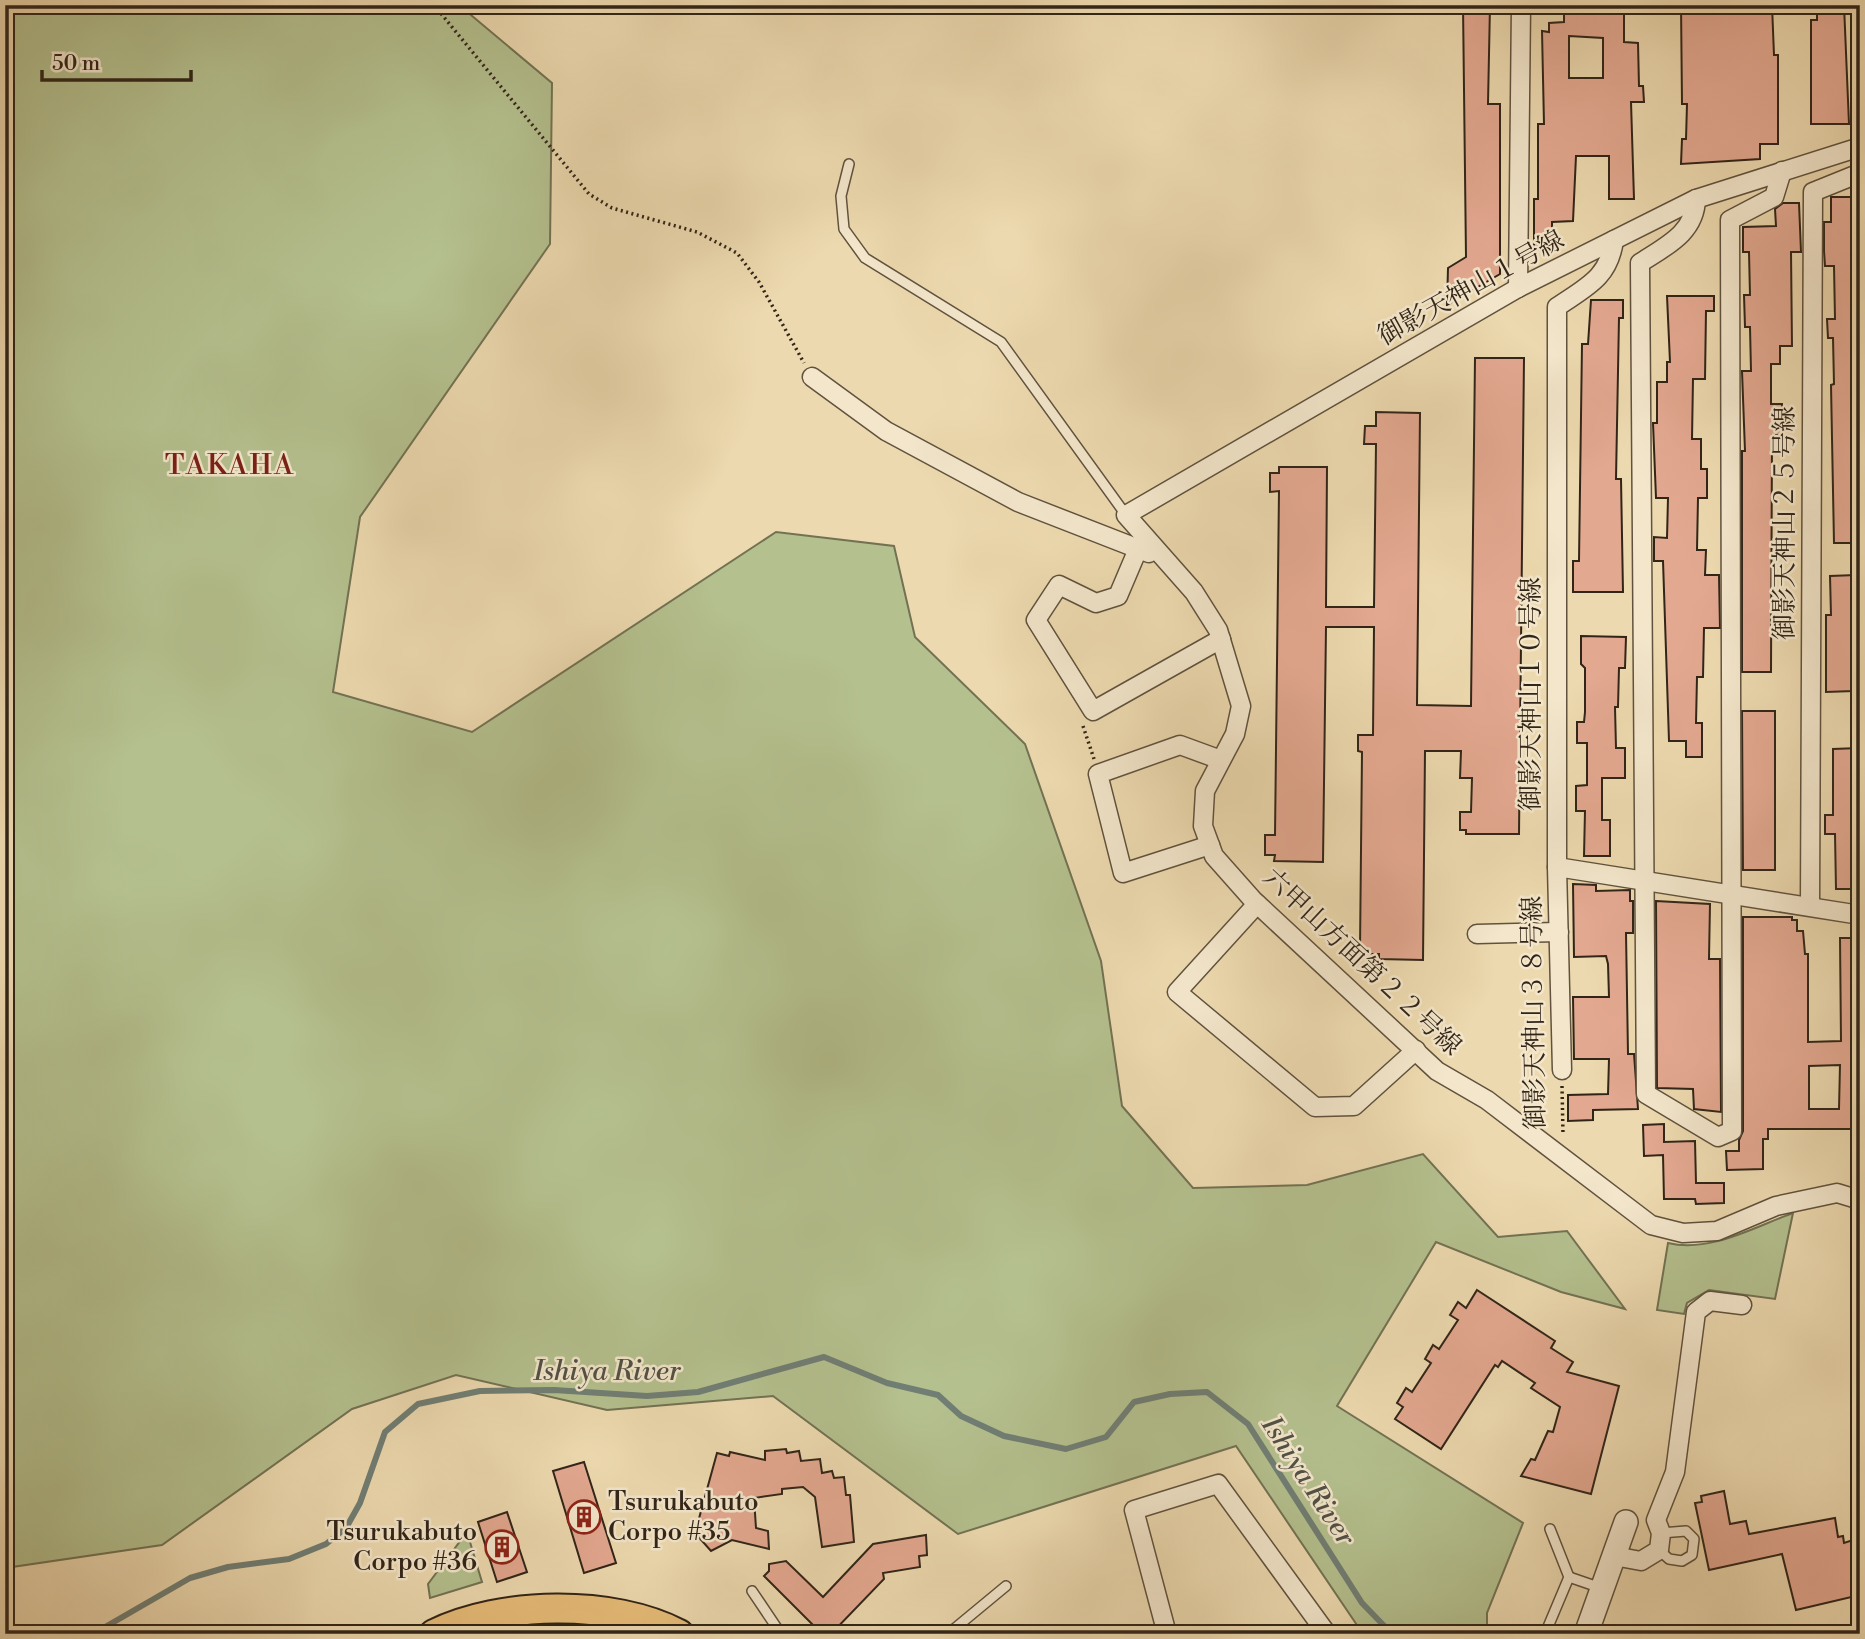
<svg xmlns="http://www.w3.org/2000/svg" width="1865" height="1639" font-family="'Libre Bodoni','Noto Serif JP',serif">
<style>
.green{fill:#b4c08e;stroke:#727253;stroke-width:2}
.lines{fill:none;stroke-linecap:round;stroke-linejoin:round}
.stream{stroke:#707e74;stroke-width:6}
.building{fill:#e3a890;stroke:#312518;stroke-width:2;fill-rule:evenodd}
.service-casing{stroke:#60523e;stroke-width:12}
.minor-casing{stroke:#60523e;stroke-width:21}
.tertiary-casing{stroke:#60523e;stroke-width:26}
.primary-casing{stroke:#312518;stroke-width:32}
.path{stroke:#312518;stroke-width:3.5;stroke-dasharray:2 3.5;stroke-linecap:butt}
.service{stroke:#f3e6cb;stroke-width:9}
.minor{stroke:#f3e6cb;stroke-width:18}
.tertiary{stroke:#f3e6cb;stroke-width:23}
.primary{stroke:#e6bc78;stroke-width:28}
.labels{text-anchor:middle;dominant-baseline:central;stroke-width:5;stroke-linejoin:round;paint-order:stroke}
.street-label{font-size:26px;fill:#312518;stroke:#f3e6cb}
.poi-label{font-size:26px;fill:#312518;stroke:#f3e6cb;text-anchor:start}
.neighbourhood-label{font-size:28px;letter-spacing:2px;fill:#7a1f14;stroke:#f3e6cb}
.water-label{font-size:28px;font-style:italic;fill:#505146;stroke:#f3e6cb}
</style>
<rect width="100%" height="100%" fill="#edd9af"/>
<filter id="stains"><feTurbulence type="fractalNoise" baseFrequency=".00286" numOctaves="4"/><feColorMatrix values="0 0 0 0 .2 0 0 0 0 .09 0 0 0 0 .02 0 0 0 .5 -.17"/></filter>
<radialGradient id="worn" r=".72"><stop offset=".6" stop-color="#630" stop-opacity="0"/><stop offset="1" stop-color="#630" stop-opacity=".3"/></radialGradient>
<g class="green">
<path d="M5,5h454l93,78 -2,161 -190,273 -27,175 139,40 304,-200 118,14 21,91 110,107 76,217 21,145 71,82 114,-3 116,-31 75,83 69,-6 58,78 -64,-17 -125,-50 -99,164 186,117 -36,90v21h-124l-127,-188 -278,88 -185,-138 -166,14 -151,-35 -104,34 -190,136 -157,23z"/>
<path d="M1793,1213l-18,86 -66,-9 -22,13 -3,11 -27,-4 11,-67c42,10 86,-16 125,-30z"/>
<path d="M467,1532l15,50 -52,16 -2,-14z"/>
</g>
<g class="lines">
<path class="stream" d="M93,1634l97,-56 38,-11 61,-8 37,-15 20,-16 14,-25 25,-71 33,-28 62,-13 74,-1 93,6 51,-4 126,-35 63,26 51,12 23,21 43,20 62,13 40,-12 28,-35 36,-8 37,-2 41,32 114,179 30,31"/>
</g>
<g class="building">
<path d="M1463,5h27l-2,99h12v170l-53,31 1,-37 18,-11z"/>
<path d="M1564,5h60v37l14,1 1,43h4l1,16h-13l3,97h-25v-43h-33l-3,65 -21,1v28h-18v-51h4v-75h6l-2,-93 7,1v-9l15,-1zM1569,36l34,2v40h-34z"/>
<path d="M1681,5h91l2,50h4v89h-18v15l-79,5 1,-25h4l1,-35h-5z"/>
<path d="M1817,5h27l5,119h-38v-104h6z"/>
<path d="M1831,197h26l3,346h-26l-3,-158 3,-1 -1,-46h-5l-1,-19h8l-1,-53h-9l-1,-15v-29h7z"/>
<path d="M1783,203h16l2,49h-10l1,94h-12v18h-9v40h11l1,31h-11l-1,237h-29v-221h3l-3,-80h9l-1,-44h-5l-1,-32h6l-1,-43h-6v-25l33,-1 -1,-17z"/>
<path d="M1667,296h47v15h-8l-1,68h-12l-1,60h9v30h6v29h-9l-1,52h9l-1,25h14l1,53h-16l-1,49h-6l-1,46h6v34h-16v-16h-17l-6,-180h-9v-24l13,1 1,-40h-12l-3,-75h4v-41h10v-20h3z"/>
<path d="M1591,300h32v18h-4l-3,161h5l2,113h-50v-31h6l3,-217h6z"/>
<path d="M1475,358h49l-5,476h-53v-4h-6v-18h11l1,-34h-12l1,-27h-36l-2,209 -44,-1v-5h-13v-5h-6l2,-197 -4,-1v-16h15l1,-108h-48l-3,235 -49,-1 1,-6h-10v-20h10l4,-344 -9,1v-19h9v-6h48l-1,140h48l2,-163h-12l1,-18h11v-14l44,1 -3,292 54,1z"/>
<path d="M1856,575l4,74h-8l1,42 -27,1v-77h5l-1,-39z"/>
<path d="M1581,636l45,1 -1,31h-6l-1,39h-3l1,41h9v30h-23v42h8v36h-26l1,-45h-9v-25l11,-1v-42h-10v-21h7l1,-10v-44l-4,-4z"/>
<path d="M1742,711h33v159h-32z"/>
<path d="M1859,748l1,141h-24l-1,-55h-10v-19h8v-66z"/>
<path d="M1573,884l23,1v6l34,-1v11h3v32h-7l2,121h6l4,55 -45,1v10l-25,1v-26l40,-1 1,-35h-35l-1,-62h36l-1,-33 -2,-8 -32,1z"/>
<path d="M1656,901l54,3 -1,55h11l1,153 -27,-3 -1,-20 -36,-1z"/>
<path d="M1743,917h49v3h5v11h6l2,23h3v88l33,-1 -1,-103h20v182h-4v9h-88v10h-5v30l-36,1 -1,-19h13v-11l4,-9zM1840,1065l-1,44h-30v-43z"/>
<path d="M1664,1124v18l31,-1 1,42h28v20l-28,1 -1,-5h-31l-1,-44 -19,1 -1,-31z"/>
<path d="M1477,1290l78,51 -4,7 22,14 -6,10 52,14 -28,108 -70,-18 10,-17 4,1 13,-29 5,1 7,-25 -29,-19 4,-5 -33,-22 -4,6 -3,-2 -54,84 -46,-30 8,-12 -6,-4 9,-15 6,4 19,-29 -6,-4 8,-14 6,4 19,-29 -8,-5 8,-13 8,6z"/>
<path d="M786,1449l1,4 12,-2 2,10 19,-2 2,14 10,-2 2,7 10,-1 2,18h4l4,47 -32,5 -7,-50 -12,-10 -21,2v5l-28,4 2,30 12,3 1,18 -37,-9 -21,11 -16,-18 22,-80 12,3 1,-4 35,8v-9z"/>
<path d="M584,1462l32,101 -32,10 -31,-102z"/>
<path d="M1724,1491l6,33 16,-3 3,13 86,-16 3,19 5,-1 1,7 9,-3 2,10 5,-1v46l-64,15 -14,-56 -73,16 -14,-67 7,-1 -1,-6z"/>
<path d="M507,1512l20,60 -30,10 -19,-60z"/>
<path d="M926,1535l1,20 -8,1 1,11 -37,6 1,6 -53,55h-9l-58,-58 5,-5v-7l17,-3 37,36 50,-53z"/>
</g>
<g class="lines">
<defs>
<g id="service">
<path d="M849,164l-8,32 3,33 21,29 136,84 125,173"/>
<path d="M1659,1550l10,9 13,2 10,-6 2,-16 -8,-8 -25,2"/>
<path d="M1569,1577l32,11"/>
<path d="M752,1591l29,43"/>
<path d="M948,1634l58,-48"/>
<path d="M1545,1634l24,-57 -19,-48"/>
</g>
<g id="minor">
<path d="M1860,147l-164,52 -178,89 -392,227 68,77 24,38 23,76 -6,28 -30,57 -2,35 11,30 39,44 184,171 50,29 164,125 32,8 34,-2 59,-25 61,-13 23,7"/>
<path d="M1696,199c-1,34 -30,47 -56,64l6,831 72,43 14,-6 -2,-911 44,-23 8,-26"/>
<path d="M1614,240c-5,38 -28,47 -57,67v560l303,48"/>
<path d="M1518,288l3,-283"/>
<path d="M812,377l74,54 132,71 131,51"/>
<path d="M1138,549l-20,47 -22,7 -37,-18 -23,35 57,91 128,-72"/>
<path d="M1210,845l-87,28 -25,-99 82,-29 41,15"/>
<path d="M1557,867l5,203"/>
<path d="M1257,904l-80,88 138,115 39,-1 62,-56"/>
<path d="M1810,906l3,-714 47,-19"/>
<path d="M1477,934l82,-2"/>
<path d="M1614,1556l27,5 18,-11 2,-17 -5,-13 19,-48 21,-160 14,-11 32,4"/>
<path d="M1167,1634l-33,-124 84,-26 109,150"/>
</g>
<path id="tertiary" d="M1586,1634l40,-112"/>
<path id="primary" d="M434,1634c66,-33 179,-35 245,0"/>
</defs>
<use href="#service" class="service-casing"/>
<use href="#minor" class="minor-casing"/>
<use href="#tertiary" class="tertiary-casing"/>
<use href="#primary" class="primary-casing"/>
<g class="path">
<path d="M434,5l155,189 23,14 85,24 40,21 22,29 45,81"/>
<path d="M1083,726l11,33"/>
<path d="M1562,1086l1,48"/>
</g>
<use href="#service" class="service"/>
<use href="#minor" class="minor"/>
<use href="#tertiary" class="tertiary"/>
<use href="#primary" class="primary"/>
</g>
<defs>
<symbol id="building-ring" viewBox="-11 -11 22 22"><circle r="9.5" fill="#f3e6cb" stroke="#8f2418" stroke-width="1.5"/><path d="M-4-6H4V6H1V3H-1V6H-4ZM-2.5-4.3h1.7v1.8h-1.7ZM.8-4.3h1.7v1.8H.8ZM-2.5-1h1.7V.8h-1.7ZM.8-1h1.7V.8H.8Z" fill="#8f2418"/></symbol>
</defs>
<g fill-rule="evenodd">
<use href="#building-ring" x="565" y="1498" width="38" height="38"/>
<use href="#building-ring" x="483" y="1528" width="38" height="38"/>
</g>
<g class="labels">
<g class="street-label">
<text transform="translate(1471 288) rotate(-29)">御影天神山１号線</text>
<text transform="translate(1785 523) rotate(-90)">御影天神山２５号線</text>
<text transform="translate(1531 694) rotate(-90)">御影天神山１０号線</text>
<text transform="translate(1362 962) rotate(43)">六甲山方面第２２号線</text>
<text transform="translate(1534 1013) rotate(-91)">御影天神山３８号線</text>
</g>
<g class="poi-label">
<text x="608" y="1502">Tsurukabuto<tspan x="608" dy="30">Corpo #35</tspan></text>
<text x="477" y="1532" text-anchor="end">Tsurukabuto<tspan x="477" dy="30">Corpo #36</tspan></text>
</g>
<g class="neighbourhood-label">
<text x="230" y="465">TAKAHA</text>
</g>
<g class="water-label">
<text x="607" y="1371">Ishiya River</text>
<text transform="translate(1308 1481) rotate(57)">Ishiya River</text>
</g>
</g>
<rect width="1865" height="1639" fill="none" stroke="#edd9af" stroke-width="28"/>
<rect x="7" y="7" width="1851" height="1625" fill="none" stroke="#312518" stroke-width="3.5"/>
<rect x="14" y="14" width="1837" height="1611" fill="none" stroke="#312518" stroke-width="2"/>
<path d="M42 70v10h149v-10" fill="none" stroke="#312518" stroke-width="3.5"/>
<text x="52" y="70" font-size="21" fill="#312518" stroke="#f3e6cb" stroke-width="5" paint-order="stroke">50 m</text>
<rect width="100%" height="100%" filter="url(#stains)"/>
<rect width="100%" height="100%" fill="url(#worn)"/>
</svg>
